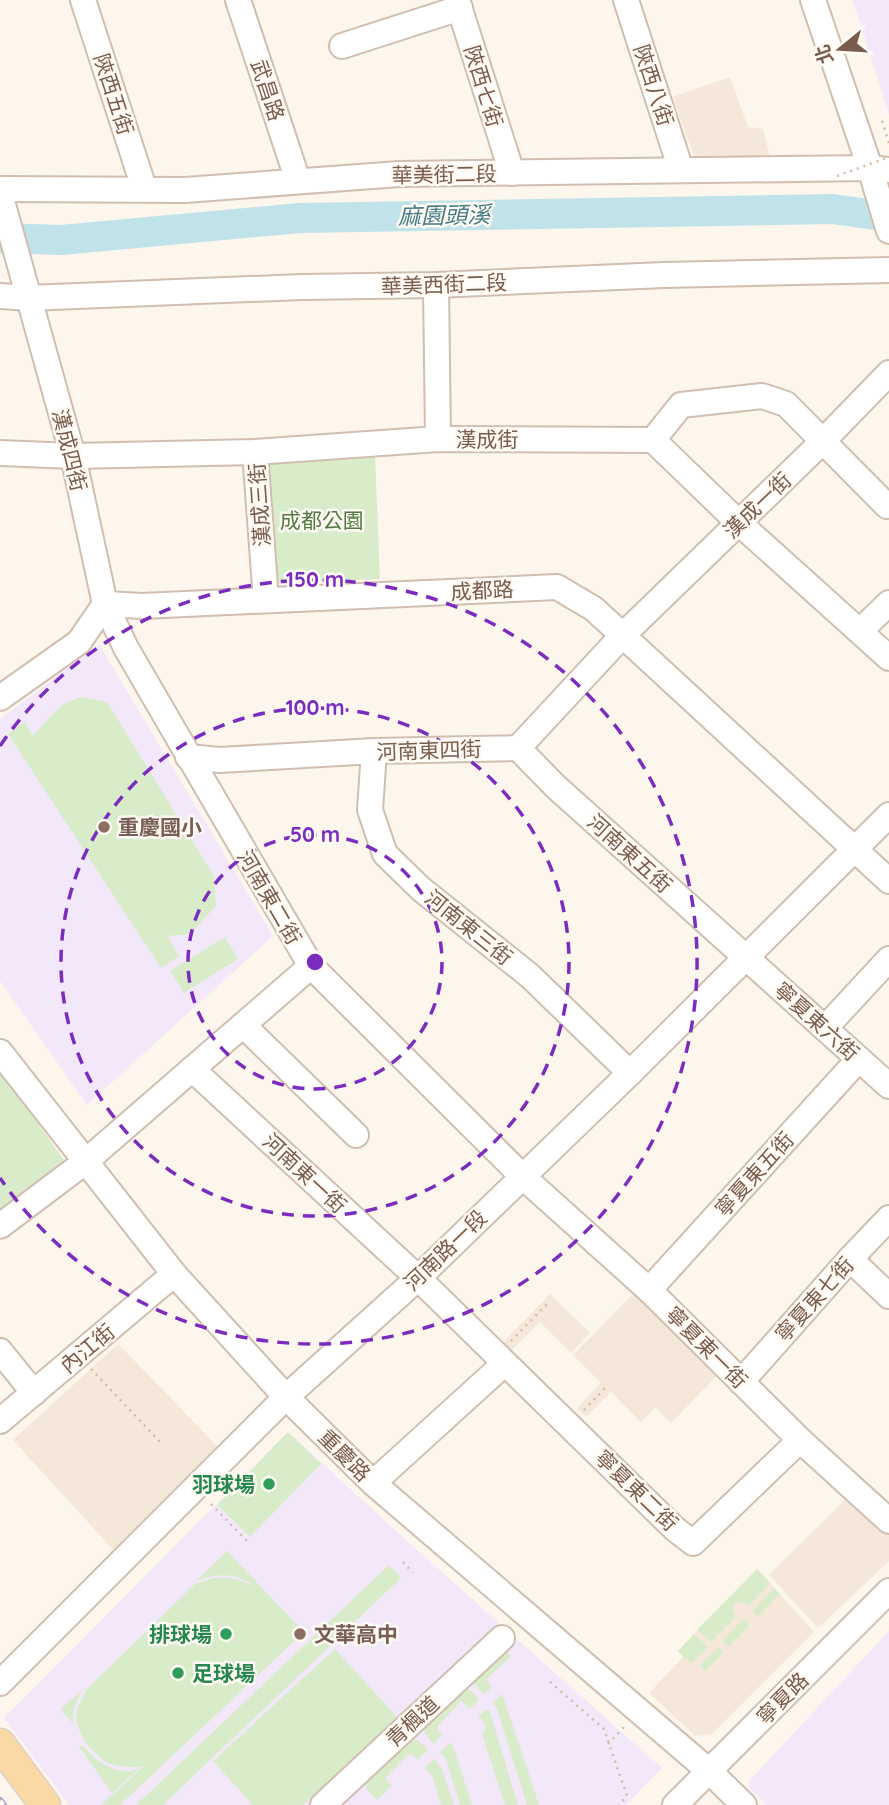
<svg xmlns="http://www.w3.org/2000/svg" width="889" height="1805" font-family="Quicksand,'Noto Sans TC',sans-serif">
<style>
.residential{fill:#f5e8da}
.education{fill:#f3e8fa}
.green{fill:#d8ecc9}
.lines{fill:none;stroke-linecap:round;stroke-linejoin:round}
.river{stroke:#bfe3e8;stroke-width:30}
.minor-casing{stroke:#d1beb0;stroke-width:28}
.major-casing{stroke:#dad1cd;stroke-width:33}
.path{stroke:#d9b8a5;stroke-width:2.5;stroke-dasharray:2 5;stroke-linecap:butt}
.minor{stroke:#fff;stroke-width:24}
.major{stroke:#fbd9a5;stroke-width:30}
.rail-casing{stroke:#b9a8c9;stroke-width:8}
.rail{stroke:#fffaf3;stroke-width:5;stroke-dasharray:16;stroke-linecap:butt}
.path-bridge{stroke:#d9b8a5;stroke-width:2.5;stroke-dasharray:2 5;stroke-linecap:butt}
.ring{fill:none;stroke:#7b2cbf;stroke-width:3.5;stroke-dasharray:12 9}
.education-dot{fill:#8d6e63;stroke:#fffaf3;stroke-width:2.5}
.leisure-dot{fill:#2e9e5b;stroke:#fffaf3;stroke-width:2.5}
.labels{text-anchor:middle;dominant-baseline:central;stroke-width:5;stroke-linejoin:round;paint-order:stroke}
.street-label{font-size:21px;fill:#7a5c4d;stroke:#fffaf3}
.park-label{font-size:21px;fill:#537a41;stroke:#fffaf3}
.education-label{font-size:21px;font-weight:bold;fill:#785e54;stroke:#fffaf3;text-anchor:start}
.leisure-label{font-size:21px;font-weight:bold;fill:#27864d;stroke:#fffaf3;text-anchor:end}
.water-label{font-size:23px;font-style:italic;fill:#437c86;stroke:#fffaf3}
.centre{fill:#7b2cbf;stroke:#fffaf3;stroke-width:3.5}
.ring-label{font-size:21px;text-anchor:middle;font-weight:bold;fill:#7b2cbf;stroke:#fffaf3;stroke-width:5;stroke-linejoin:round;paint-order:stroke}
</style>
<rect width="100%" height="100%" fill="#fdf6ec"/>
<g class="residential">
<path d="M730,77l18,50 15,2 8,33 -75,-2 -24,-63z"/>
<path d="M639,1288l84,81 -52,54 -16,-16 -14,15 -30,-30 -25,25 -9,-9 24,-25 -28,-28z"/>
<path d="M550,1294l40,39 -19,20 -31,-31 -29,29 -9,-8z"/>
<path d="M118,1344l103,106 -103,105 -105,-115z"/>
<path d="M853,1492l36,37v32l-71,67 -49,-53z"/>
<path d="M757,1569l57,63 -102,102 -17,2 -46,-43 34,-36 -5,-6z"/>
</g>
<g class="education">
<path d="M853,0h36v115z"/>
<path d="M99,644l174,292 -186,169 -87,-124v-262z"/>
<path d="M288,1432l128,117 246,219 -36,37h-557l-65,-87z"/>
<path d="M889,1631v174h-122l-16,-15 -2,-9z"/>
</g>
<g class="green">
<path d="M375,456l5,123 -111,4 -4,-123z"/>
<path d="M80,697l27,5 107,174 2,30 -26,28 -23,2 12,20 -18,12 -153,-234 16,-12 9,13 29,-30z"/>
<path d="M225,937l13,22 -54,34 -14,-22z"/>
<path d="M0,1070l66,93 -66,47z"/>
<path d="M288,1432l33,32 -71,73 -33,-32z"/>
<path d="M227,1551l77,81 -184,173h-19l42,-38c-11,0 -22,1 -33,-3 -15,-6 -34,-31 -34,-48 1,-10 6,-17 10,-26l109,-106c21,-10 38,-8 58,2 -17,-14 -38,-13 -58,-4z"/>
<path d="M389,1565l12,13 -238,227h-27z"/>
<path d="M757,1569l13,14 -22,23 -7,-4 -7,2 -2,6 4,7 -25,25 -14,-12z"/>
<path d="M774,1588l6,6 -22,23 -6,-6z"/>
<path d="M743,1619l7,6 -22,22 -6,-6z"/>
<path d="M694,1634l14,13 -17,17 -13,-13z"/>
<path d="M502,1647l9,9 -25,24 6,7 -8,8 -13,-15z"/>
<path d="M719,1647l4,6 -18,18 -5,-5z"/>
<path d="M335,1649l63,69 -95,87h-50l-40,-44z"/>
<path d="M464,1687l5,2 10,10 -9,10 -9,-8 -23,25 -1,4 5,5 -8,9 -9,-10 -2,-7z"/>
<path d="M82,1690l-8,19 -1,15 -12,-15z"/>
<path d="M501,1694l2,2 36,109h-12l-31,-99 -4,-2z"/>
<path d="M486,1709l4,3 28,93h-13l-23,-71 4,-6 -3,-7 -5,-4z"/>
<path d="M410,1739l8,1 10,10 -10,10 -8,-7 -25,25 7,8 -15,14 -10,-11 -2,-9z"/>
<path d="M450,1743l3,3 19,59h-12l-14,-46 -6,-7z"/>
<path d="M83,1745c13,18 34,31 56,24l-27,24 -33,-46z"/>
<path d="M434,1759l8,10 12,36h-13l-9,-29 -7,-8z"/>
</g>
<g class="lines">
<path class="river" d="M0,238l61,2 239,-22 533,-9 56,8"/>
<defs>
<g id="minor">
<path d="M83,0l61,188"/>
<path d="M238,0l60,181"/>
<path d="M457,0l55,173"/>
<path d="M626,0l55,170"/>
<path d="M813,0l57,168 19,63"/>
<path d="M342,46l118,-38"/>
<path d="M0,189l185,1 214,-16 471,-6 19,2"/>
<path d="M0,194l73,262 32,148 21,44 185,318 211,210 127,114 151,150 89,81"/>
<path d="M436,285l2,154"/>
<path d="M0,296l28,2 274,-11 134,-2 228,-10 225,-5"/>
<path d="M653,440l28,-35 81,-9 24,8 101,102"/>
<path d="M255,452l11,148"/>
<path d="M0,453l73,3 182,-4 183,-13 215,1 86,83 150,135"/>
<path d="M105,604l37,2 415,-19 37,22 295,272"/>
<path d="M860,631l29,-28"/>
<path d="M0,698l79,-56 26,-38"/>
<path d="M518,748l37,38 334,300"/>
<path d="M374,751l-4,59 15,44 36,35 109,87 100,97"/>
<path d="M188,757l32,3 154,-9 144,-3 104,-112 200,-194 67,-69"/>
<path d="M243,1025l113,110"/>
<path d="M826,1027l63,-68"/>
<path d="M0,1052l174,222 112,123 87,86 336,288 35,34"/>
<path d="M192,1069l226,209 257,251 18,14 107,-103"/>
<path d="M0,1226l85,-64 226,-196"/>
<path d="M850,1259l39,37"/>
<path d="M649,1290l210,-231"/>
<path d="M0,1351l34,42"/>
<path d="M741,1382l109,-123 39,-41"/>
<path d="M0,1421l174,-147"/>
<path d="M373,1483l131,-119"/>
<path d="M0,1683l286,-286 132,-119 212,-205 259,-258"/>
<path d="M323,1805l179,-167"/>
<path d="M675,1805l214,-214"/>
</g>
<path id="major" d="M0,1744l45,61"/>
</defs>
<use href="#minor" class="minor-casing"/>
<use href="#major" class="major-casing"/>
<g class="path">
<path d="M882,121l7,22"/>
<path d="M511,1341l38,-39"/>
<path d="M91,1369l72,76"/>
<path d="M584,1410l22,-23"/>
<path d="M211,1504l39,40"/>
<path d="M403,1562l10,11"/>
<path d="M550,1682l54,47 23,67 -8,9"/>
<path d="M608,1744l16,-17"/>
</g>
<use href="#minor" class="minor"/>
<use href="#major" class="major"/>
<defs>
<path id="rail" d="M0,1801l3,4"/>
</defs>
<use href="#rail" class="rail-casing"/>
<use href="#rail" class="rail"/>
<path class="path-bridge" d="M837,176l52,-19"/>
</g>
<g class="ring">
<circle cx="315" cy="962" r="127"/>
<circle cx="315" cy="962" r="254"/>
<path d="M0 746A382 382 0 1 1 0 1178"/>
</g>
<g class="education-dot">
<circle cx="104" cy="827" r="7"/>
<circle cx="300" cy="1634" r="7"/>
</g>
<g class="leisure-dot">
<circle cx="269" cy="1484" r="7"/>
<circle cx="226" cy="1634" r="7"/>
<circle cx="178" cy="1673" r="7"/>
</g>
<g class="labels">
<g class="street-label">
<text transform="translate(654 85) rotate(72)">陝西八街</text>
<text transform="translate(484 86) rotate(73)">陜西七街</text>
<text transform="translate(268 90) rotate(72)">武昌路</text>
<text transform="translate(114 94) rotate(72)">陝西五街</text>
<text transform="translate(444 174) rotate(-1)">華美街二段</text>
<text transform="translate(444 284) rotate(-2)">華美西街二段</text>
<text x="487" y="439">漢成街</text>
<text transform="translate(70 450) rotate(76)">漢成四街</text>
<text transform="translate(259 505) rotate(-94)">漢成三街</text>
<text transform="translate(757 505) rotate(-44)">漢成一街</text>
<text transform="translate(482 590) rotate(-3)">成都路</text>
<text transform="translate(429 750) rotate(-2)">河南東四街</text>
<text transform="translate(630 853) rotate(42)">河南東五街</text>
<text transform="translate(270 897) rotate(60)">河南東二街</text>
<text transform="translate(469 927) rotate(39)">河南東三街</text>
<text transform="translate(817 1021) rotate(42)">寧夏東六街</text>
<text transform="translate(305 1173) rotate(43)">河南東一街</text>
<text transform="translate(754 1174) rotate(-48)">寧夏東五街</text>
<text transform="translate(445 1250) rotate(-44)">河南路一段</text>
<text transform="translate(814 1299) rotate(-48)">寧夏東七街</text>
<text transform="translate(707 1347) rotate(45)">寧夏東一街</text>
<text transform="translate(87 1348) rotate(-40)">內江街</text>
<text transform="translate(345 1455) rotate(45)">重慶路</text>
<text transform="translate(637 1490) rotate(44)">寧夏東二街</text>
<text transform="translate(782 1698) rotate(-45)">寧夏路</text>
<text transform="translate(412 1721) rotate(-43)">青楓道</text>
</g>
<g class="park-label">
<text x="322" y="520">成都公園</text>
</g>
<g class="education-label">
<text x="118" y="827">重慶國小</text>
<text x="314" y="1634">文華高中</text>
</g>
<g class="leisure-label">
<text x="255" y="1484">羽球場</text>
<text x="212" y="1634">排球場</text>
<text x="192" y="1673" text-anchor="start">足球場</text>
</g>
<g class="water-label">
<text transform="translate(444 215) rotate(-1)">麻園頭溪</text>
</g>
</g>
<circle cx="315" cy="962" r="10" class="centre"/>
<g class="ring-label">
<text x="315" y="587">150 m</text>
<text x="315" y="715">100 m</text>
<text x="315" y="842">50 m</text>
</g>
<g transform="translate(840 49) rotate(252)" stroke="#fffaf3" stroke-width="5" paint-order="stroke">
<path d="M0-5L12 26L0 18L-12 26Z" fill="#7a5c4d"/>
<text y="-10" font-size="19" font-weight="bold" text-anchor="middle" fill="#7a5c4d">北</text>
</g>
</svg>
